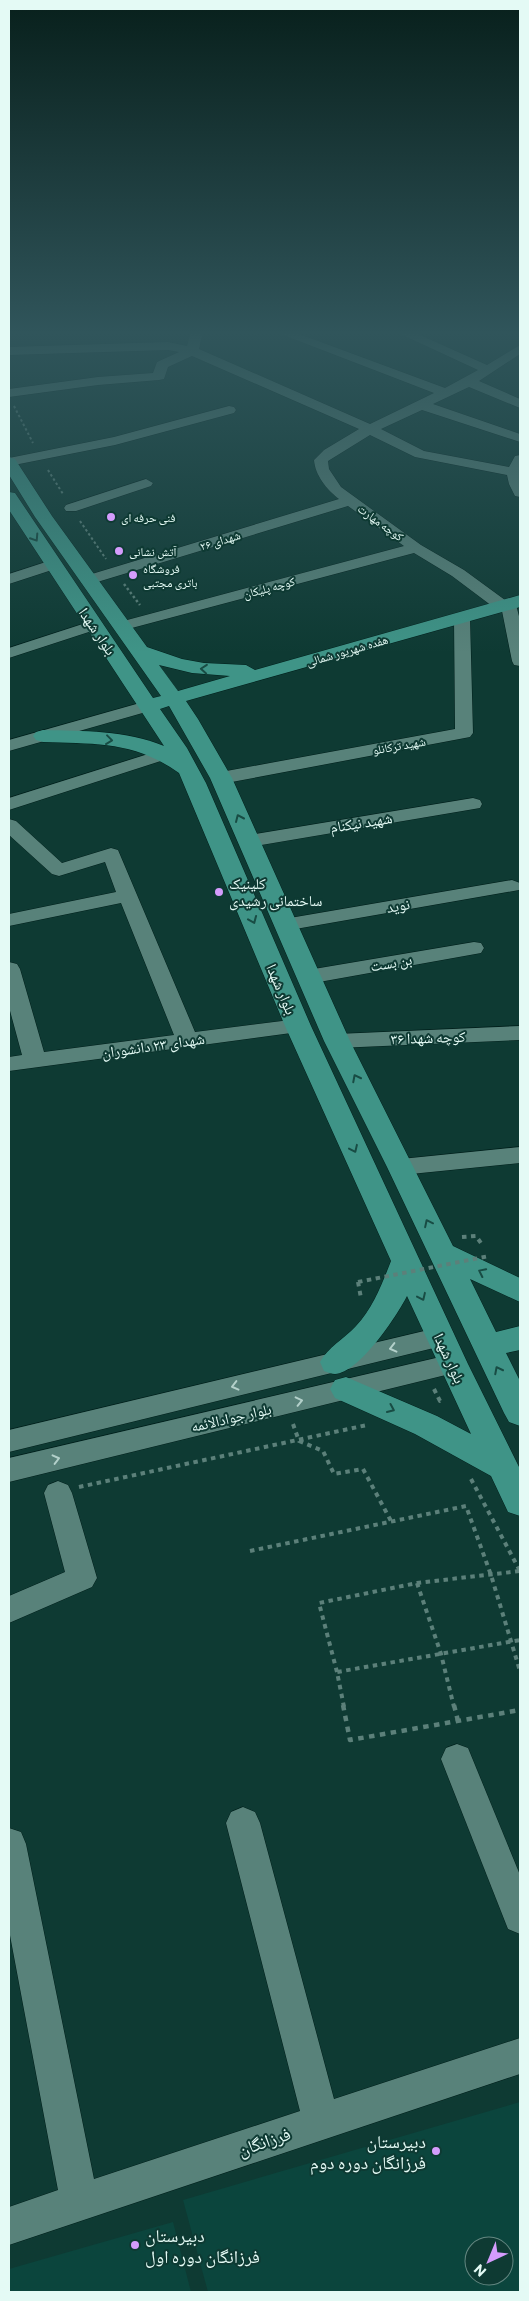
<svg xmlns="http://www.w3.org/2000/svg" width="529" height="2301" font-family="Commissioner,'Noto Naskh Arabic',sans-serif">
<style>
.built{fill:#0b453d;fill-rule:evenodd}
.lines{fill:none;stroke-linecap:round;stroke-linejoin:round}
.minor-casing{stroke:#001f1b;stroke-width:1}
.major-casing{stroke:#001f1b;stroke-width:1}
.path-far3{stroke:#5c807a;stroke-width:2;stroke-dasharray:2.5 2.5;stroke-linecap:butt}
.path-far2{stroke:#5c807a;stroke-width:2.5;stroke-dasharray:2.5 2.5;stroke-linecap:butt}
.path-far1{stroke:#5c807a;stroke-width:4;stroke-dasharray:4.5 4.5;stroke-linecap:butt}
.path{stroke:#5c807a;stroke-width:4.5;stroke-dasharray:5.5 5.5;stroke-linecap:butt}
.minor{fill:#58827a;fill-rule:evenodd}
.major{fill:#3f9487;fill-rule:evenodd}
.path-bridge{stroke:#5c807a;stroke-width:4;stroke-dasharray:4.5 4.5;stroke-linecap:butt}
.oneway{stroke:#184c44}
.oneway2{stroke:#b3d0ca}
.poi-dot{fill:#d49cfc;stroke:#0e3a33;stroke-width:2}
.labels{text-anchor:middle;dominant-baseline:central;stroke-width:4;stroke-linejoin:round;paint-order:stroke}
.far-poi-label{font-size:12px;fill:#e4faf5;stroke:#0e3a33;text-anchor:start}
.far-street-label{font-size:12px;fill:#e4faf5;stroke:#0e3a33}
.street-label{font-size:15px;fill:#e4faf5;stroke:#0e3a33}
.poi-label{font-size:15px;fill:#e4faf5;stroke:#0e3a33;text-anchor:start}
.near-street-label{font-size:18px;fill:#e4faf5;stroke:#0e3a33}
.near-poi-label{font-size:18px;fill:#e4faf5;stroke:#0e3a33;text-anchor:end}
</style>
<rect width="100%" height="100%" fill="#0e3a33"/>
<g class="built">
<path d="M520,2102v190h-312l-25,-92zM474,2246h30v30h-30z"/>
<path d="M173,2222l18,70h-182v-23z"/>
</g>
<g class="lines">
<defs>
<g id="minor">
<path d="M191,331h12l-4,18 171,75 64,-31 -161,-62h18l154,57 33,-18 -84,-39h17l76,34 33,-20v9l-41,27 41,18v9l-51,-21 -36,17 87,30v8l-98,-32 -41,19 43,22 85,16 6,-11 5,-1v42l-5,-1 -6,-12 -2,-9 -92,-18 -45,-22 -42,26 1,8 12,18 80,58 43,25 41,30 10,1 5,19v46l-6,-1 -2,-4 -10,-50 -6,-2 -44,-33 -38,-23 -286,76h-12l-2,-3 2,-3 288,-77 -56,-40 -254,77h-12l-2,-3 2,-3 257,-78c-12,-9 -24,-24 -25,-39l10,-10 35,-21 -167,-73 -24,11 -4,12 -5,1 -61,5 -89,12v-8l89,-12 55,-4 4,-11 22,-10 -11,-2 -159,5v-8l159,-5 19,4z"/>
<path d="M229,406l5,1 2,3 -2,3 -119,32 -106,21v-8l105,-21z"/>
<path d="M146,479l7,4 -2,3 -75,25h-10l-2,-3 2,-3z"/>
<path d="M52,560l6,2 2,3 -2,3 -49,16v-10z"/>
<path d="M462,613l6,2 2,3 3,115 -3,4 -249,47 -7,-2 -2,-4 2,-4 7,-2 234,-43 -1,-111 2,-3z"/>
<path d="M95,620l6,2 2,3 -2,3 -92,30v-10z"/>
<path d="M147,701l6,1 3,4 -3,4 -144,41v-11z"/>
<path d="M164,749l6,1 3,4 -3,4 -161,52v-12z"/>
<path d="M473,798l7,2 2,4 -2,4 -231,39 -7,-2 -3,-4 3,-4 7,-2z"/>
<path d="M9,819l7,2 46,42 49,-15 7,2 77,182 103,-13 8,2 3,5 -3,5 -297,40v-14l13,-2 -13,-48v-45l8,2 3,5 24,83 130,-17 -53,-132 -112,23v-12l107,-22 -11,-30 -46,14 -7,-2 -43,-39z"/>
<path d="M512,880l8,3 -1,7 -235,41 -7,-2 -3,-4 3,-4 7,-2z"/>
<path d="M474,942l7,1 3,5 -3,5 -173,31 -8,-2 -3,-5 3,-5 8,-2z"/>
<path d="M520,1026v14l-183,8 -8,-2 -3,-5 3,-5 8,-2z"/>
<path d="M520,1147v16l-119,12 -8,-2 -4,-6 4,-6 8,-2z"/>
<path d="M441,1327l9,3 4,7 -4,7 -441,108v-22z"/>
<path d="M453,1354l9,3 4,7 -4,7 -453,111v-24z"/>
<path d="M58,1481l10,4 4,8 25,85 -5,9 -83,36v-27l56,-24 -21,-79 4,-8z"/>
<path d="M457,1744l11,4 52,127v59l-12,-5 -67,-170 5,-11z"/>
<path d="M243,1807l12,5 5,11 74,276 186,-61v36l-511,171v-38l49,-17 -49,-260v-102l12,4 5,12 68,335 206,-68 -74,-288 5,-11z"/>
</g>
<path id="major" d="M9,457l6,2 37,57 95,131 35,12 22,4 42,2 9,5 265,-75v12l-334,94 12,18 34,59 118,263 103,205 67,32v24l-50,-23 26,53 24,-6v24l-14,3 14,28v45l-11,-4 -5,-9 -117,-246 -63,-126 -114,-263 -41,-72 -9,3 27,39 19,35 105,243 157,338 52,105v47l-12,-4 -17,-36 -76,-42 -80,-36 -5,-9 5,-9 11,-3 91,39 34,18 -64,-138c-10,20 -48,77 -72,78 -3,0 -8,-2 -11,-3l-4,-9c8,-15 24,-23 36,-36 17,-18 26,-42 35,-65l-106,-235 -106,-253c-45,-32 -83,-29 -136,-31l-7,-2 -3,-4 3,-4 7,-2c40,1 83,0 121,16l-155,-236v-18l6,1 138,205 8,-2 -126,-179 -26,-42zM159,665l33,8 38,3 -52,15z"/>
</defs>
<use href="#minor" class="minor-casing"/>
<use href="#major" class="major-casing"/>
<g class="path-far3">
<path d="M14,406l19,37"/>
<path d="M48,470l15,24"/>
<path d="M80,521l26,38"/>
</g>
<path class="path-far2" d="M124,584l16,21"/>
<g class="path-far1">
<path d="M462,1237l14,-1 7,10"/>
<path d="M358,1282l3,16"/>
<path d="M434,1389l6,12 3,-1"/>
<path d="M293,1424l6,17 24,10 11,23 29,-5 28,52"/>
<path d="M471,1479l49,92"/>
<path d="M79,1487l288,-62"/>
<path d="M250,1551l216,-45 25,69 29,96"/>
<path d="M417,1583l24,71 13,53"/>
<path d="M337,1672l-18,-69 98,-20 103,-12"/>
<path d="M344,1707l-7,-35 183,-32"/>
</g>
<g class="path">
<path d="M343,1705l7,35 170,-30"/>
<path d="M454,1705l4,16"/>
</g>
<use href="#minor" class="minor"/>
<use href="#major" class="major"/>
<path class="path-bridge" d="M358,1282l131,-26"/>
</g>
<defs><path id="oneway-chevron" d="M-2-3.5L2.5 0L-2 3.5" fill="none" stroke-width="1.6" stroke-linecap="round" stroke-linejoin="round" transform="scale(1.25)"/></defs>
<g class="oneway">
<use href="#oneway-chevron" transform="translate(35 538) rotate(57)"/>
<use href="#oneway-chevron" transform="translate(204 669) rotate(-175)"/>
<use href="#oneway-chevron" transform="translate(109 740) rotate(7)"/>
<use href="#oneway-chevron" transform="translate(239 818) rotate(-114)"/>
<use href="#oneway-chevron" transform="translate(253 920) rotate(67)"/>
<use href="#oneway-chevron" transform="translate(356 1078) rotate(-117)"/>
<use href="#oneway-chevron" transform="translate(354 1149) rotate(65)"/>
<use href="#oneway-chevron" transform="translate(428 1223) rotate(-116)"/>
<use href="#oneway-chevron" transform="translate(482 1272) rotate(-154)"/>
<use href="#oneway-chevron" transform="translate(422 1297) rotate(65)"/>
<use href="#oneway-chevron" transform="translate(498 1370) rotate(-117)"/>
<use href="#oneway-chevron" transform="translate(391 1409) rotate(24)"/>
</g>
<g class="oneway2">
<use href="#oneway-chevron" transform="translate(393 1348) rotate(166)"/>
<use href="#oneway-chevron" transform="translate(235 1386) rotate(166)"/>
<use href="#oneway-chevron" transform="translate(299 1401) rotate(-13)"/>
<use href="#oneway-chevron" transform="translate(56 1459) rotate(-14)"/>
</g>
<linearGradient id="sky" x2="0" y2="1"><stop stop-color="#08201c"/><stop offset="0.51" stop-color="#30555b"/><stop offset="1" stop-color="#30555b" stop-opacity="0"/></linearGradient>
<rect width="529" height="653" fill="url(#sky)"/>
<g class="poi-dot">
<circle cx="111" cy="517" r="5"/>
<circle cx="119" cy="551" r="5"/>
<circle cx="133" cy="575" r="5"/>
<circle cx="219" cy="892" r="5"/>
<circle cx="436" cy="2151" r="5"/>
<circle cx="135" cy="2245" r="5"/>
</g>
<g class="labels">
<g class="far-poi-label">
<text x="121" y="517">فنی حرفه ای</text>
<text x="129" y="551">آتش نشانی</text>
<text x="143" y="568">فروشگاه<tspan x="143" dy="14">باتری مجتبی</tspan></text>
</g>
<g class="far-street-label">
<text transform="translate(381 522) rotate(36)">کوچه مهارت</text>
<text transform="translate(220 540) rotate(-17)">شهدای ۲۶</text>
<text transform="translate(269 587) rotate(-15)">کوچه پلیکان</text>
<text transform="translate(347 650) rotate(-16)">هفده شهریور شمالی</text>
<text transform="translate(399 745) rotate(-10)">شهید ترکانلو</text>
</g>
<g class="street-label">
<text transform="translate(98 631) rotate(56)">بلوار شهدا</text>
<text transform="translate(361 822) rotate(-9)">شهید نیکنام</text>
<text transform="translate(398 905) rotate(-10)">نوید</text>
<text transform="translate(391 962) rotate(-10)">بن بست</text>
<text transform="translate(282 989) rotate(67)">بلوار شهدا</text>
<text transform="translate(428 1037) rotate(-2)">کوچه شهدا ۳۶</text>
<text transform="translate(153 1045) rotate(-8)">شهدای ۲۳ دانشوران</text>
<text transform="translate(450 1358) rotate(65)">بلوار شهدا</text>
<text transform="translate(231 1417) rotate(-13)">بلوار جوادالائمه</text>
</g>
<g class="poi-label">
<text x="229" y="883">کلینیک<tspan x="229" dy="17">ساختمانی رشیدی</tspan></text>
</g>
<g class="near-street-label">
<text transform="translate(264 2141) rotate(-19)">فرزانگان</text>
</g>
<g class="near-poi-label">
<text x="426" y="2141">دبیرستان<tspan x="426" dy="21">فرزانگان دوره دوم</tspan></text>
<text x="145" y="2235" text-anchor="start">دبیرستان<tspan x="145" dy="21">فرزانگان دوره اول</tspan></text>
</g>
</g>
<rect width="529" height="2301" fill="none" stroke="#e4faf5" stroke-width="20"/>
<g transform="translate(489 2261) rotate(224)"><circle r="24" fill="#0e3a33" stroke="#648781"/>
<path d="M0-4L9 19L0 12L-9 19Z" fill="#d49cfc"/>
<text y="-8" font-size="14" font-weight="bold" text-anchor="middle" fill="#e4faf5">N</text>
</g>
</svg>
